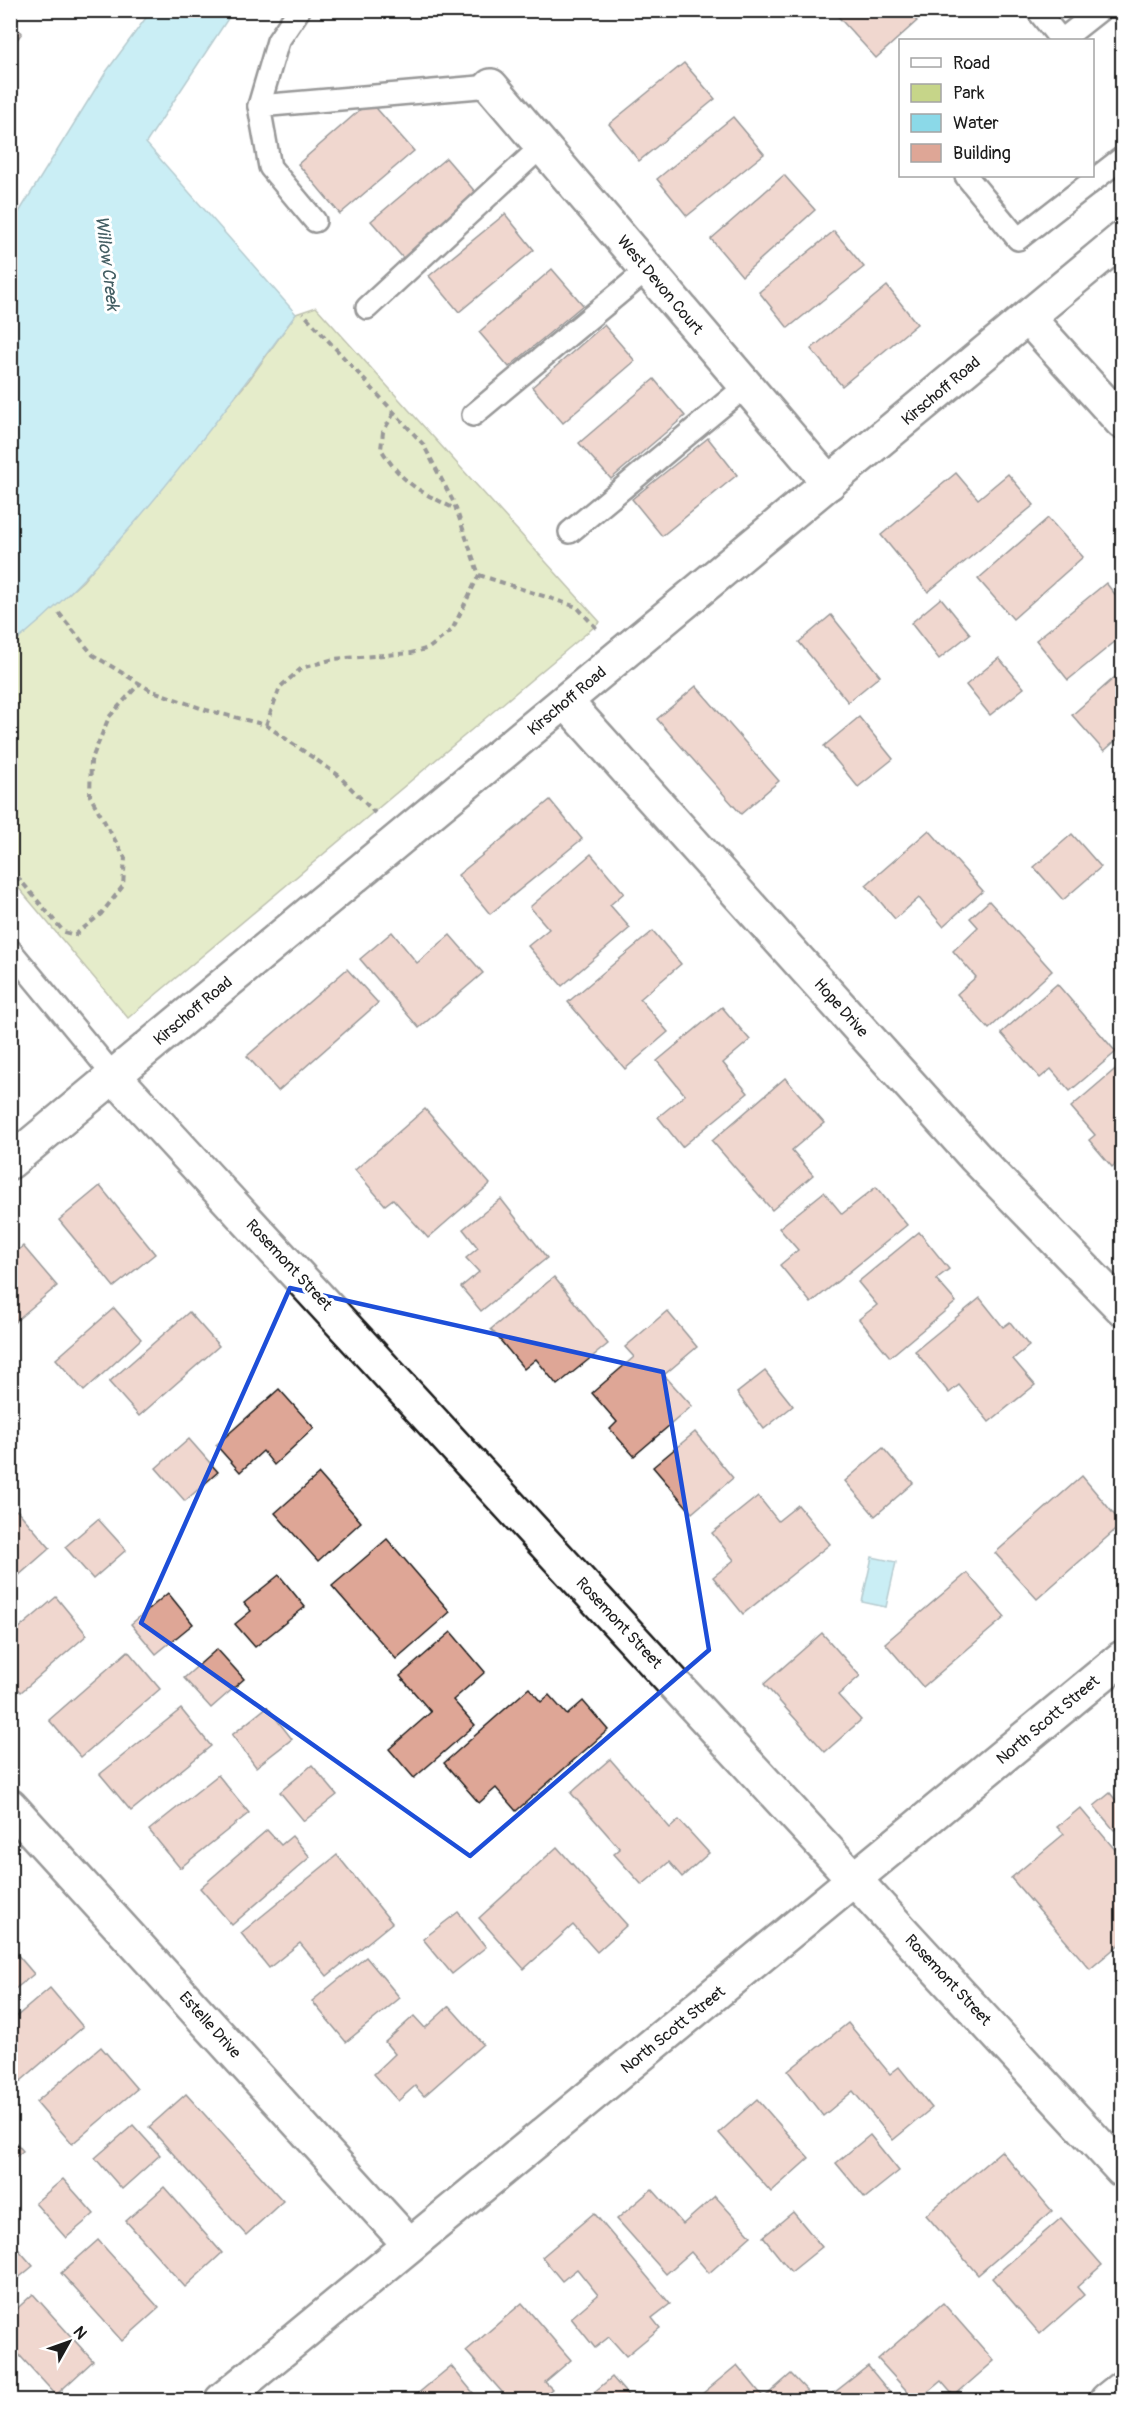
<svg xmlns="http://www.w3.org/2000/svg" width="1133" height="2411" font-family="Pangolin,sans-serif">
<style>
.green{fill:#c6d589;stroke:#717852;stroke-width:1.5}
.water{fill:#8bd9e8;stroke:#5f8d96;stroke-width:1.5}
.building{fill:#dea696;stroke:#1c1c1c;stroke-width:1.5}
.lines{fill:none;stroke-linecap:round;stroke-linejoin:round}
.service-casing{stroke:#1c1c1c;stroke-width:26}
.minor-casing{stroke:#1c1c1c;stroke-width:38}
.path{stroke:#1c1c1c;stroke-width:4;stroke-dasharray:6 4.5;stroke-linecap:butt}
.service{stroke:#fff;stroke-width:21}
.minor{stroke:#fff;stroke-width:33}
.marked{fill:none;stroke:#1d4ed8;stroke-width:4.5;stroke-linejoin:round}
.labels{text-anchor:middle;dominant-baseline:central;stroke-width:6;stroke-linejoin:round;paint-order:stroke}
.street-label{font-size:16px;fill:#1c1c1c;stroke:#fff}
.water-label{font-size:18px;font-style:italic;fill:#435e63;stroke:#fff}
</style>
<rect width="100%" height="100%" fill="#fff"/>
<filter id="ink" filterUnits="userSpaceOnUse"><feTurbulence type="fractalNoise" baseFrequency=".0167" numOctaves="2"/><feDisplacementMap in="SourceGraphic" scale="12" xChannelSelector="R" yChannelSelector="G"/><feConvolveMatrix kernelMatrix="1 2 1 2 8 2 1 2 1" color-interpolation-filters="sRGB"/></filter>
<g filter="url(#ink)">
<path class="green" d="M316,307l284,315 -472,396 -117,-139v-234l72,-64 166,-201 47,-66z"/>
<g class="water">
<path d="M151,11h82l-87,132 150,171c-51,70 -103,140 -159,206 -40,45 -79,89 -126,125v-420l95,-153z"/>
<path d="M872,1557l24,5 -10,45 -24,-5z"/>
</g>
<g class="building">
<path d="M832,10h90l-8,8 3,3 -41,37z"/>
<path d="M13,27l9,6 -12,16v-18z"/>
<path d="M684,63l31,36 -76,62 -30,-37z"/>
<path d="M370,101l44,50 -74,63 -42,-50z"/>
<path d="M733,117l31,37 -77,62 -30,-37z"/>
<path d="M446,158l31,36 -74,64 -32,-37z"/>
<path d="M784,175l31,35 -73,66 -31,-37z"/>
<path d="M505,214l29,36 -75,62 -30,-36z"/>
<path d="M834,231l30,36 -76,61 -29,-36z"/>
<path d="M552,269l31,36 -74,62 -30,-35z"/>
<path d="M887,286l30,38 -75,62 -31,-37z"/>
<path d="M604,325l31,36 -72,62 -31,-36z"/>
<path d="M654,379l31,37 -74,63 -32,-36z"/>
<path d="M708,438l29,37 -75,61 -30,-37z"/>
<path d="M956,473l22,26 30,-25 26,31 -106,87 -47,-57z"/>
<path d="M1048,518l35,39 -70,62 -35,-40z"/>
<path d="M1106,583l16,20v33l-54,44 -32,-40z"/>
<path d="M941,598l29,36 -31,25 -28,-36z"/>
<path d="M831,615l49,61 -32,26 -49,-60z"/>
<path d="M999,658l25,30 -34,27 -24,-30z"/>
<path d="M1122,671v64l-18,16 -32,-36z"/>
<path d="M696,686l83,95 -38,33 -84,-95z"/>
<path d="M859,717l34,42 -35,28 -34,-41z"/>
<path d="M550,800l32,39 -92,75 -32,-39z"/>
<path d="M929,830l54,61 -40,35 -24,-28 -24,21 -29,-34z"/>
<path d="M1072,834l29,33 -38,33 -29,-33z"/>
<path d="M591,854l33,39 -14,12 20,23 -68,58 -34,-40 21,-17 -19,-22z"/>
<path d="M989,901l63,70 -63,58 -32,-35 19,-17 -23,-26 25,-24 -8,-9z"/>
<path d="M653,931l28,33 -41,35 28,33 -43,37 -57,-67z"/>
<path d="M392,932l25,31 33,-28 33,38 -64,55 -59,-69z"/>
<path d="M347,969l31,34 -100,88 -31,-35z"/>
<path d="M1057,984l59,68 -46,39 -19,-22 -11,9 -39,-45z"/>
<path d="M722,1007l28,33 -27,23 25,30 -66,54 -24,-30 27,-22 -28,-34z"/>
<path d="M1120,1065l2,3v90l-10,9 -23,-27 6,-5 -24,-28z"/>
<path d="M785,1078l39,45 -32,27 21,25 -41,35 -60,-69z"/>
<path d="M425,1109l65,75 -62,54 -35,-39 -8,6 -30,-35z"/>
<path d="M100,1186l55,68 -41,33 -55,-67z"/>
<path d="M876,1187l31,38 -96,78 -31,-38 18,-15 -19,-22 45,-36 18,22z"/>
<path d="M501,1199l46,59 -66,53 -20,-24 18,-15 -13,-14 12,-10 -15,-19z"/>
<path d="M919,1232l30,37 -13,10 20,23 -66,55 -31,-38 18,-14 -19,-23z"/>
<path d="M23,1246l34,40 -47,40v-69z"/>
<path d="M554,1277l54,67 -51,41 -21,-26 -12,10 -33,-40z"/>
<path d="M980,1298l23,29 7,-5 19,24 -16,13 22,26 -46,37 -30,-37 -10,8 -34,-42z"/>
<path d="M114,1308l27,31 -57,52 -28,-32z"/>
<path d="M667,1311l30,36 -33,28 28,31 -58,50 -24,-27 7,-7 -25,-29 42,-36 -9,-10z"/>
<path d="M189,1312l30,34 -80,70 -30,-34z"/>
<path d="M765,1371l28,35 -29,23 -27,-36z"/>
<path d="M279,1389l35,39 -40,37 -11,-14 -23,21 -24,-27z"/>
<path d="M695,1432l38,46 -41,35 -39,-46z"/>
<path d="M189,1439l29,33 -33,29 -29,-33z"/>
<path d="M883,1448l30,35 -38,33 -30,-35z"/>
<path d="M319,1474l42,48 -43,39 -43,-48z"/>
<path d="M1082,1476l40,48 -85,75 -42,-46z"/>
<path d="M758,1496l20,25 20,-16 32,39 -87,70 -30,-37 21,-17 -22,-27z"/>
<path d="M17,1510l33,38 -40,35v-68z"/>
<path d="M98,1519l28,31 -33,29 -28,-32z"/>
<path d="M387,1539l63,73 -54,47 -64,-73z"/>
<path d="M967,1573l38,44 -82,70 -38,-44z"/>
<path d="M279,1575l26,32 -50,40 -20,-23 16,-13 -7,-8z"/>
<path d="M168,1593l25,31 -37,30 -25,-30z"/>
<path d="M56,1597l31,38 -66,57 -11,-12v-44z"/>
<path d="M451,1632l34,40 -32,28 22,25 -61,53 -25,-29 42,-37 -31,-36z"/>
<path d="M822,1633l38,43 -22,19 23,25 -36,32 -61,-68z"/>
<path d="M217,1649l27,30 -33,29 -27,-30z"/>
<path d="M128,1651l32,38 -79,68 -32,-37z"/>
<path d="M529,1688l12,14 8,-7 18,20 16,-14 25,29 -92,81 -20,-23 -17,15 -35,-40z"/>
<path d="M267,1707l25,32 -36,28 -24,-32z"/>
<path d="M181,1709l30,37 -80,65 -31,-37z"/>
<path d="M610,1759l60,69 9,-8 30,33 -27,24 -13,-15 -27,23 -28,-31 6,-5 -49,-56z"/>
<path d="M312,1765l25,30 -33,26 -24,-29z"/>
<path d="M218,1775l31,38 -69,55 -31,-38z"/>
<path d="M1110,1793l12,15v15l-8,7 -20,-24z"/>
<path d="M1080,1808l42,50v62l-2,2 2,3v17l-32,27 -79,-91 53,-44 -7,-7z"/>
<path d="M267,1830l14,15 11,-9 18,21 -78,68 -32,-37z"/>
<path d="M557,1847l70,78 -30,27 -24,-27 -49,44 -45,-51z"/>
<path d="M337,1855l55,68 -65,53 -27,-33 -31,25 -28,-35z"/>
<path d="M458,1912l28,35 -34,27 -29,-35z"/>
<path d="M10,1946l24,28 -24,19z"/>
<path d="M366,1957l34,41 -54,44 -34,-41z"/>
<path d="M50,1988l33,39 -68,59 -5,-5v-59z"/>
<path d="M449,2006l34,38 -59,52 -9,-10 -17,15 -24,-27 21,-20 -10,-12 29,-26 11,12z"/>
<path d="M848,2023l42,51 9,-7 33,41 -39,32 -40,-49 -30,25 -35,-45z"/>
<path d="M101,2047l36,42 -65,55 -36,-42z"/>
<path d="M186,2094l97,107 -37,34 -97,-108z"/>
<path d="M757,2099l52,59 -38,34 -52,-59z"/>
<path d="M133,2125l27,30 -38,34 -27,-31z"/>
<path d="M870,2135l29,36 -34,27 -29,-35z"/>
<path d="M10,2136l13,15 -13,10z"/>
<path d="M1001,2151l51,60 -74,64 -52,-60z"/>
<path d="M63,2179l31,35 -28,24 -31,-35z"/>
<path d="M164,2187l58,66 -37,34 -59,-66z"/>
<path d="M652,2189l31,35 32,-28 36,40 -42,37 -18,-21 -25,22 -49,-55z"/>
<path d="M793,2212l29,35 -31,25 -28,-35z"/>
<path d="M594,2213l76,91 -18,14 8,10 -34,28 -17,-19 -14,11 -24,-30 27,-23 -21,-26 -15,12 -20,-24z"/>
<path d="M1061,2218l41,47 -25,22 7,8 -44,39 -48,-56z"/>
<path d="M10,2240l23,26 -23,19z"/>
<path d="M98,2240l61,68 -37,33 -61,-68z"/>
<path d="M33,2294l60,67 -37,34 -46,-50v-30z"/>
<path d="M522,2303l49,57 -26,22 7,7 -13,11h-30l-43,-49z"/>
<path d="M943,2303l51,58 -40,35 -13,-15 -23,19h-3l-37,-41z"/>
<path d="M737,2365l28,34 -58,1 -5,-6z"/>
<path d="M451,2366l28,34h-69z"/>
<path d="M868,2366l28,34h-71z"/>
<path d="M791,2374l25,26h-44l-5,-5z"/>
<path d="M612,2377l20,23h-47z"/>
</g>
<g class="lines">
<defs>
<g id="service">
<path d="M1037,10l24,30"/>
<path d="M1062,40l38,-30"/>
<path d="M259,106l19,-65 21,-31"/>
<path d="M966,176l52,63 104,-81"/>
<path d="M315,221l-45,-54 -11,-61 232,-20"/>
<path d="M367,308l175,-162"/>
<path d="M473,415l174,-145"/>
<path d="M570,532l176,-146"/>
<path d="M10,950l104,126"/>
</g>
<g id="minor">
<path d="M491,86l338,397"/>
<path d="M1028,318l94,104"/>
<path d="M566,702l409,455 147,151"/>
<path d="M114,1076l1008,1094"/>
<path d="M10,1162l1112,-923"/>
<path d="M10,1806l399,438"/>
<path d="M222,2400c299,-249 602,-493 900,-742"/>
<path d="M1107,2400l15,-12"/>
</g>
</defs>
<use href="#service" class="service-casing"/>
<use href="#minor" class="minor-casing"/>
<g class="path">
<path d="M394,413l-11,19 -2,17c23,37 39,42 76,61"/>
<path d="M479,575l98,32 20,22"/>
<path d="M59,613l34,42 57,35 56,20 60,15 72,50 37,38"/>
<path d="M266,725l14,-38 22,-19 32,-9 77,-6 18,-5 23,-18 27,-55 -25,-72 -31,-59 -120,-131"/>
<path d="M10,868l54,64 11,3 26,-21 22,-28 2,-28 -35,-62 1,-35 18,-44 31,-34"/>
</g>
<use href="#service" class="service"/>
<use href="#minor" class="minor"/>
</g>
</g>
<path d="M0 0H1133V2411H0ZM290,1288l373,84 46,278 -239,206 -329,-233z" fill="#fff" fill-opacity=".55" fill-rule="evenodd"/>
<path class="marked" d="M290,1288l373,84 46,278 -239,206 -329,-233z"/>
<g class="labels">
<g class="street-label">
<text transform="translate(660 285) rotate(50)">West Devon Court</text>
<text transform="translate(941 391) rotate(-40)">Kirschoff Road</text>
<text transform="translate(567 701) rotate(-40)">Kirschoff Road</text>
<text transform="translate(841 1008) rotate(48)">Hope Drive</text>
<text transform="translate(193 1011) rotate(-40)">Kirschoff Road</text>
<text transform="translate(289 1265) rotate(47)">Rosemont Street</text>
<text transform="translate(619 1623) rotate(47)">Rosemont Street</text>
<text transform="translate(1048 1720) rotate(-40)">North Scott Street</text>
<text transform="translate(948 1980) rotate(47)">Rosemont Street</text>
<text transform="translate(210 2025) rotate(48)">Estelle Drive</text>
<text transform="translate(673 2030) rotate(-39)">North Scott Street</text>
</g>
<g class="water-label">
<text transform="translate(107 263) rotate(83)">Willow Creek</text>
</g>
</g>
<rect width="1133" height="2411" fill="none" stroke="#fff" stroke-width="36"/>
<rect x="18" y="18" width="1097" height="2375" fill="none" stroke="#1c1c1c" stroke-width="2" filter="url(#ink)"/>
<rect x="899" y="39" width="195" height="138" fill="#ffffff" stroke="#a4a4a4" stroke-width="1.5"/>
<rect x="911" y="58" width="30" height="9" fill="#ffffff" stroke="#a4a4a4" stroke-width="1.5"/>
<text x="953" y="69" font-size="18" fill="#1c1c1c">Road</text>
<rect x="911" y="84" width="30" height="18" fill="#c6d589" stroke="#a4a4a4" stroke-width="1.5"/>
<text x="953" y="99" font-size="18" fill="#1c1c1c">Park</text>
<rect x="911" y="114" width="30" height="18" fill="#8bd9e8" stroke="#a4a4a4" stroke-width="1.5"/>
<text x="953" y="129" font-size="18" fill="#1c1c1c">Water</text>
<rect x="911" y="144" width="30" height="18" fill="#dea696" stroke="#a4a4a4" stroke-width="1.5"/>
<text x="953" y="159" font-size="18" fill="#1c1c1c">Building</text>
<g transform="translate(69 2342) rotate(50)" stroke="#ffffff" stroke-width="4.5" paint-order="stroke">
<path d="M0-4.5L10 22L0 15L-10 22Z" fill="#1c1c1c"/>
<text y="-9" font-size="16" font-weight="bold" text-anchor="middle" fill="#1c1c1c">N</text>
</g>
</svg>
